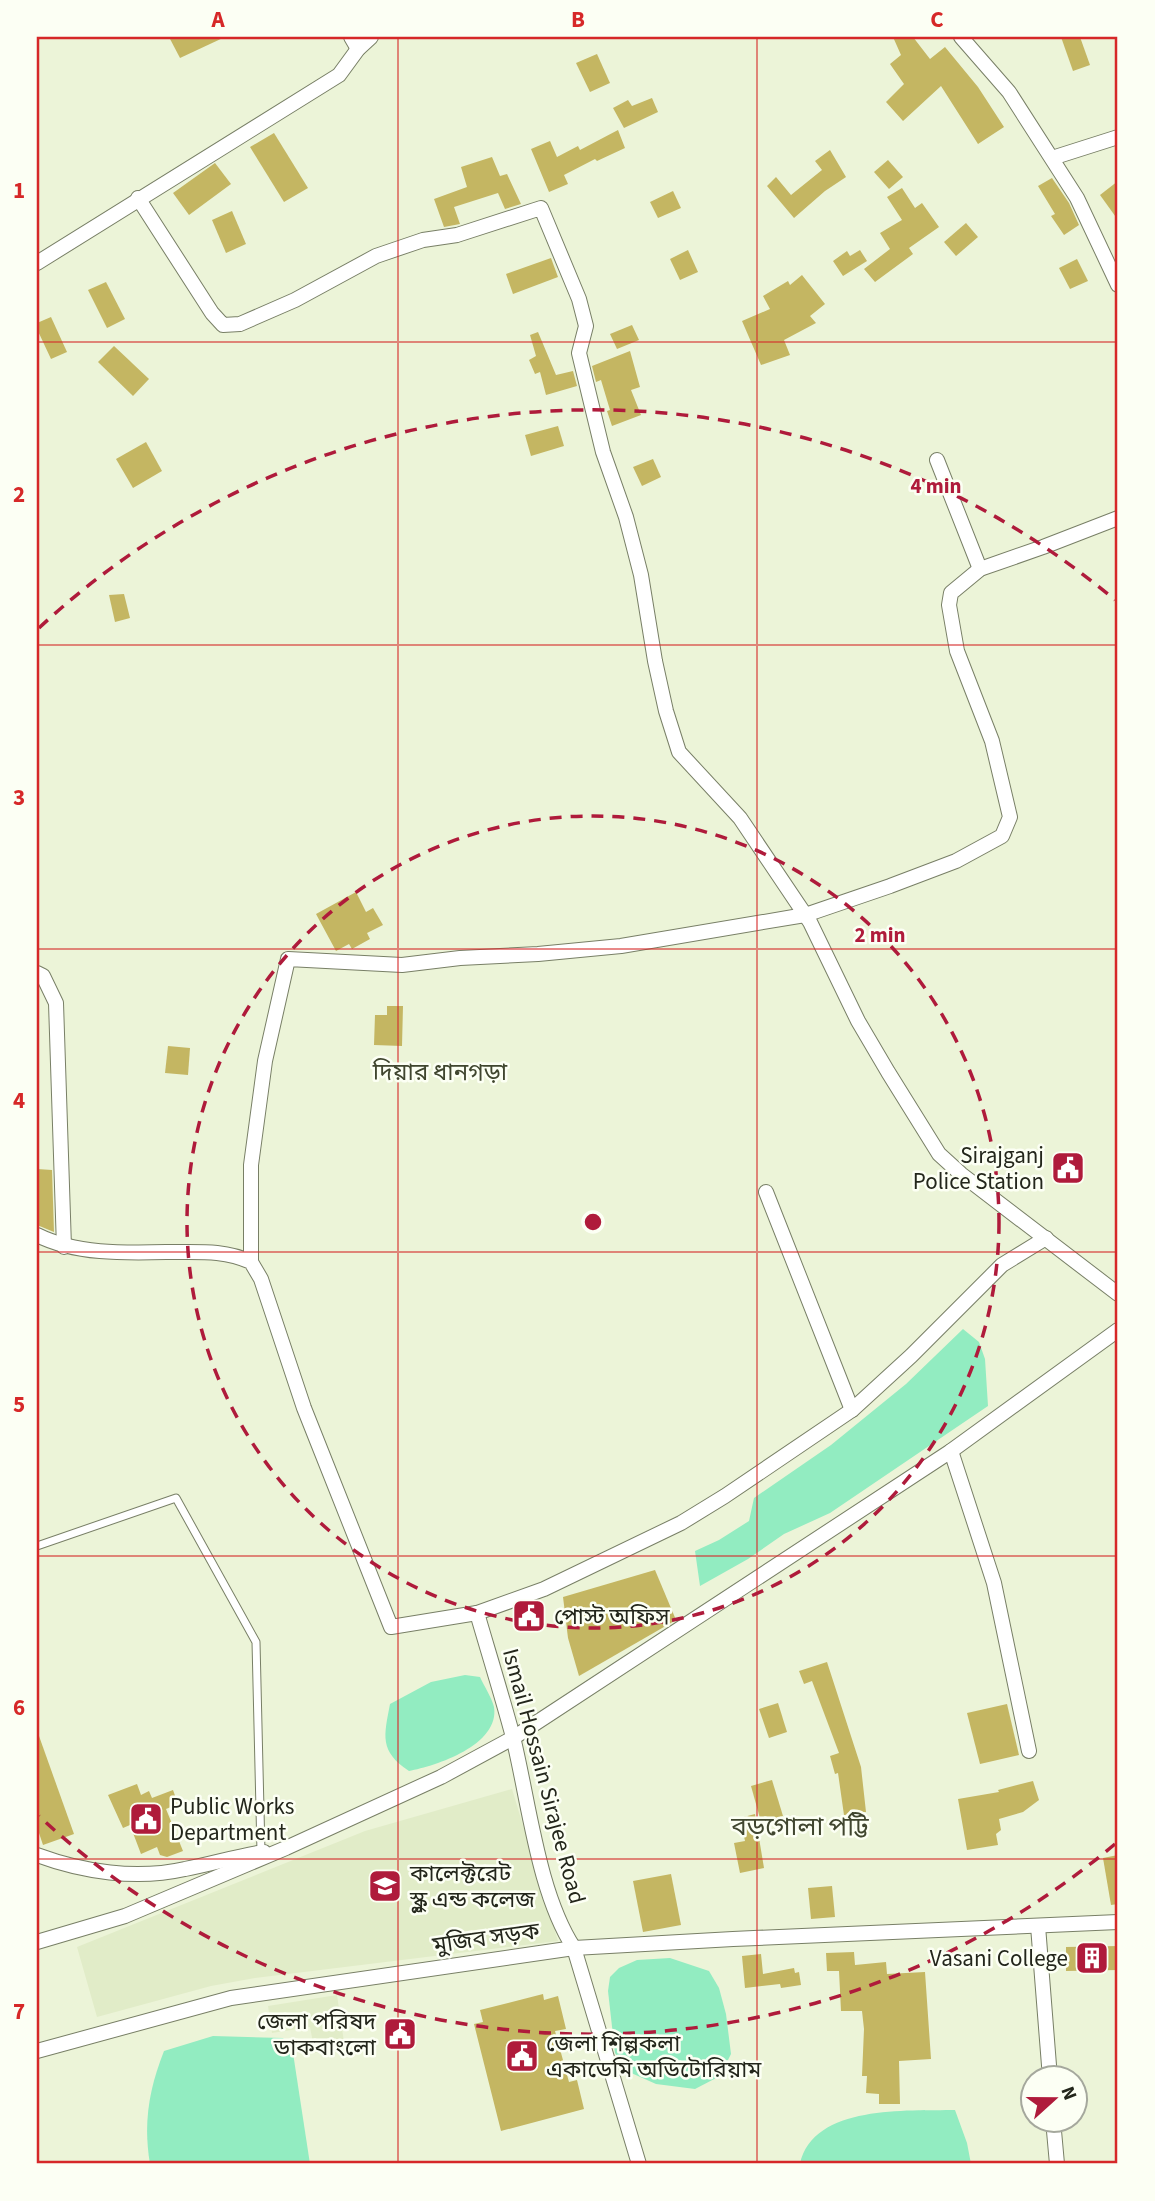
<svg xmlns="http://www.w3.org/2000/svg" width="1155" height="2201" font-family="'Source Sans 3','Noto Sans Bengali',sans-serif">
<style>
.built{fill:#e1ecc8}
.water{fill:#92ecc1}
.building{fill:#c4b662}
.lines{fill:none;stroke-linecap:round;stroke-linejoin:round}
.service-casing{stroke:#787f66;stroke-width:9}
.minor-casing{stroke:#787f66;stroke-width:16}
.service{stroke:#fff;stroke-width:7}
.minor{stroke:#fff;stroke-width:14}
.grid{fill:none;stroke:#d62828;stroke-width:2;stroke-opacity:0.55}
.ring{fill:none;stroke:#af1b3b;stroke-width:3.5;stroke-dasharray:12 9}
.labels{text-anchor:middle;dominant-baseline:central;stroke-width:5;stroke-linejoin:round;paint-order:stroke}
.poi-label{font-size:23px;fill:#23261b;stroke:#fcfff4;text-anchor:start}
.street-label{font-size:23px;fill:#23261b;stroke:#fcfff4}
.neighbourhood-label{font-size:24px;fill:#40462f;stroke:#fcfff4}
.quarter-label{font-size:26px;fill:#40462f;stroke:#fcfff4}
.centre{fill:#af1b3b;stroke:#fcfff4;stroke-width:3.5}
.ring-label{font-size:21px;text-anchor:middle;font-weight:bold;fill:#af1b3b;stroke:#fcfff4;stroke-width:5;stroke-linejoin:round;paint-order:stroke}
.neatline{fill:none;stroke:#d62828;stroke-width:2.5}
.grid-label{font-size:23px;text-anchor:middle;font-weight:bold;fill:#d62828}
</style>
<rect width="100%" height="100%" fill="#ecf4d8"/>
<g class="built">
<path d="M512,1789l46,152 -303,37 -44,8 -114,31 -20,-70 288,-116z"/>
<path d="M337,1995l8,54 -30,4 -5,-26 -38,6 -4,-27z"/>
</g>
<g class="water">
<path d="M963,1329l16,13 6,17 3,47 -158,107 -46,21 -36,25 -48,27 -5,-35 24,-11 30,-19 5,-23 77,-53 75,-61z"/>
<path d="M465,1675l15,2c4,9 12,21 14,30 6,38 -58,59 -85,64 -30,-20 -25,-35 -19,-67l41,-22z"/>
<path d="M670,1958l39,13 10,17 7,26 5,40 -11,22 -25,13 -39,-5 -27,-12 -14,-19 -7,-62 2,-14 9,-9 18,-8z"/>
<path d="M213,2036l70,2 10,15 17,111h-160c-7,-41 -1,-75 14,-113z"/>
<path d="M955,2110l12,33 4,21h-171c13,-60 108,-53 155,-54z"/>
</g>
<g class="building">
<path d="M169,37h56l-45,21z"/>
<path d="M893,37h20l17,22 15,-12 33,40 26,40 -26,17 -37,-58 -38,35 -17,-19 18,-18 -14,-20 11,-9z"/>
<path d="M1061,37h19l10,28 -17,6z"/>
<path d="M597,54l13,29 -20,9 -14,-29z"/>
<path d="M652,98l6,14 -34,16 -11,-20 15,-8 4,6z"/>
<path d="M618,130l7,18 -28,13 -2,-2 -31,16 4,9 -19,8 -18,-43 19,-8 7,16 21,-11 2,4z"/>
<path d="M274,133l34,55 -24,14 -34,-55z"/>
<path d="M830,150l16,27 -21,14 -31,27 -27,-32 9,-9 15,18 31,-25 -7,-9z"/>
<path d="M492,157l8,19 7,-2 14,30 -16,5 -7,-16 -44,14 6,17 -16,3 -10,-28 33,-12 -6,-20z"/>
<path d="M888,160l15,17 -14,12 -15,-17z"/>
<path d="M215,163l16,21 -42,31 -16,-22z"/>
<path d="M1052,178l17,25 10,22 -15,10 -13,-19 4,-2 -17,-28z"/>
<path d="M1118,181v39l-18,-25z"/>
<path d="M902,188l13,20 7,-5 17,24 -30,21 4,6 -38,28 -11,-13 26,-20 -10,-16 22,-13 -15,-23z"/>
<path d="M673,191l8,17 -23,10 -8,-16z"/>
<path d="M232,211l14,33 -20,9 -14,-33z"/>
<path d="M966,223l12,14 -22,19 -12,-14z"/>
<path d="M688,250l10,22 -18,8 -10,-21z"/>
<path d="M860,250l7,11 -24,15 -10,-15 14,-10 3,5z"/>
<path d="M551,258l7,19 -45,17 -7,-20z"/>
<path d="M1077,259l11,22 -18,8 -11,-21z"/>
<path d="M802,275l23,29 -15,12 6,7 -32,17 6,15 -29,10 -19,-44 28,-12 -7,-13 25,-15 2,4z"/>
<path d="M106,282l19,37 -18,9 -19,-38z"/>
<path d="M51,317l16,35 -16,7 -14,-30v-6z"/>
<path d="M632,325l7,15 -22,9 -7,-15z"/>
<path d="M538,332l18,43 17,-4 4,15 -31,9 -6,-23 -5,2 -6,-14 7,-4 -6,-21z"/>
<path d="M114,346l35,33 -16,17 -35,-34z"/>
<path d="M630,351l10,36 -9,3 10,25 -29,11 -5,-15 3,-1 -9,-30 -5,2 -4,-16z"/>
<path d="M558,426l6,20 -33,10 -6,-21z"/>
<path d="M146,442l16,29 -29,17 -17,-29z"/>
<path d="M653,459l8,18 -19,9 -9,-19z"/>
<path d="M124,594l6,24 -15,4 -6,-27z"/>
<path d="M356,892l10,20 7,-4 10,17 -16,8 3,6 -18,10 -3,-5 -13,7 -20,-37z"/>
<path d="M387,1006h16l-1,40 -28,-1 1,-30h12z"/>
<path d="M168,1046l22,2 -2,27 -23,-2z"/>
<path d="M37,1169l15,1 2,62 -17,-7z"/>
<path d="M655,1570l21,50 -97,56 -11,-38 -5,-41z"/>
<path d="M827,1662l34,105 5,45 -22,3 -6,-42 -3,1 -5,-18 9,-3 -27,-72 -8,3 -5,-13z"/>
<path d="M778,1703l9,29 -18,6 -10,-29z"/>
<path d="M1007,1704l12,51 -39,9 -13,-51z"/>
<path d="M37,1736h2l35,98 -31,11 -6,-18z"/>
<path d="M772,1780l11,36 -22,6 -10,-36z"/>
<path d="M1033,1781l6,19 -16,12 -24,7 2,11 -5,4 2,11 -31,5 -9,-51 41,-7 -1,-2z"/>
<path d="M137,1784l4,11 8,-4 3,7 21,-8 5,14 -12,5 17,42 -16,6 -7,-2 -3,-8 -16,7 -11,-29 -7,3 -15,-33z"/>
<path d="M755,1814l9,54 -24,5 -6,-30 11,-2 -5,-23z"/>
<path d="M1118,1855v49l-7,1 -8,-47z"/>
<path d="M671,1874l10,51 -38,7 -10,-51z"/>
<path d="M832,1886l3,31 -24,2 -3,-31z"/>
<path d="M1118,1946v24l-52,1v-24z"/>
<path d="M854,1952l1,13 31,-3 1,12 38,-2 6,87 -32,2 1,43h-21v-10l-13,-1 1,-17h-5l2,-47 -2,-18h-21l-2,-40h-12l-1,-18z"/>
<path d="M761,1954l2,20 31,-6 1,5 4,-1 2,13 -20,3 -1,-4 -35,4 -3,-32z"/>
<path d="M543,1994l1,6 14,-4 8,33 -11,2 14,51 8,-2 7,29 -83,22 -27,-107 9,-2 -3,-12z"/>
</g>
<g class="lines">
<defs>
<path id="service" d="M37,1546l139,-48 80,144 5,210"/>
<g id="minor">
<path d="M351,37l7,12"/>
<path d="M961,37l48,55 68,106 41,87"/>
<path d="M1052,158l66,-21"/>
<path d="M138,198l74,115 11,12 17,-1 55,-24 81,-44 47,-16 34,-5 84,-27 38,91 7,27 -7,27 24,99 23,65 15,58 14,86 11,50 13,41 61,66 70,104 48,99 30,51 51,82 22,20 157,120"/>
<path d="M37,263l302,-188 19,-26 13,-12"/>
<path d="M937,460l43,109"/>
<path d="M37,973l6,3 13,27 8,244"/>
<path d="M766,1192l86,218"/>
<path d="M37,1235c40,20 90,18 134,17 29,0 54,-2 80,10l10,17 43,129 87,219 86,-14 67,-24 137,-66 44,-27 127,-86 59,-54 91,-91 44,-27"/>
<path d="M251,1262v-97l14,-104 23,-102 114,6 58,-7 78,-4 83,-8 184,-31 85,-29 66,-25 46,-25 8,-19 -18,-76 -35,-90 -8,-46 2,-12 29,-24 63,-22 75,-29"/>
<path d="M951,1451l43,132 35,168"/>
<path d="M477,1613c12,41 25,83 36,124 16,65 25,156 61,211l65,216"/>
<path d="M37,1855c46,17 99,25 148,14 27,-5 52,-13 79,-17"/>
<path d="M1038,1926l12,152"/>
<path d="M37,1942l88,-26 161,-68 155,-71 72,-39 438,-287 167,-121"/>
<path d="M37,2051l194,-53 343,-50 159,-9 385,-17"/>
<path d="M1053,2120l4,44"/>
</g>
</defs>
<use href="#service" class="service-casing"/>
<use href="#minor" class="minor-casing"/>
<use href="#service" class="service"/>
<use href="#minor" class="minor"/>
</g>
<path class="grid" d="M398,37v2127M757,37v2127M37,342h1081M37,645h1081M37,949h1081M37,1252h1081M37,1556h1081M37,1859h1081"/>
<g class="ring">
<circle cx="593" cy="1222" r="406"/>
<path d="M1115 1844A812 812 0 0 1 39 1816M39 628A812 812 0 0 1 1115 600"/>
</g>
<defs>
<symbol id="civic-square" viewBox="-11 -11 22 22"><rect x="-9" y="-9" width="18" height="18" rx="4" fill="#af1b3b" stroke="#fcfff4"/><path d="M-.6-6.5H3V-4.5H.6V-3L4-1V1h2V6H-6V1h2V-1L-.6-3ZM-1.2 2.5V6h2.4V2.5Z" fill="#fff"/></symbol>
<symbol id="school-square" viewBox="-11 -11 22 22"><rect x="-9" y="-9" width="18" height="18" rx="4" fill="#af1b3b" stroke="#fcfff4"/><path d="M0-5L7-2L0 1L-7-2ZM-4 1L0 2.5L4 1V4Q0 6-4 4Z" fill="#fff"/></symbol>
<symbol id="building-square" viewBox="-11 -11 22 22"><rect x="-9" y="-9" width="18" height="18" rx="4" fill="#af1b3b" stroke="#fcfff4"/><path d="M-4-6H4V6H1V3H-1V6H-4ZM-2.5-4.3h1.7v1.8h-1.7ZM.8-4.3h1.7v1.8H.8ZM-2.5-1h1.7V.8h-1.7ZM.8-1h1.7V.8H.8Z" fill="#fff"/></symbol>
</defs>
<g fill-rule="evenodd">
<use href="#civic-square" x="1049" y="1149" width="38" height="38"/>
<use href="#civic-square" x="510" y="1597" width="38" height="38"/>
<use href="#civic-square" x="127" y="1800" width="38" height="38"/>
<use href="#school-square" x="366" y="1867" width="38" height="38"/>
<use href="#building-square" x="1073" y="1939" width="38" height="38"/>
<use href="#civic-square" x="381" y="2015" width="38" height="38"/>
<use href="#civic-square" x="503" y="2037" width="38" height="38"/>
</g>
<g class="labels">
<g class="poi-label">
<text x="1044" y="1155" text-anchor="end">Sirajganj<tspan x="1044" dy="26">Police Station</tspan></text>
<text x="554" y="1616">পোস্ট অফিস</text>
<text x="170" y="1806">Public Works<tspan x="170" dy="26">Department</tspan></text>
<text x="410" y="1873">কালেক্টরেট<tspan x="410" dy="26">স্কুল এন্ড কলেজ</tspan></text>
<text x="1068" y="1958" text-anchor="end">Vasani College</text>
<text x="376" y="2021" text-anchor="end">জেলা পরিষদ<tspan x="376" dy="26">ডাকবাংলো</tspan></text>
<text x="546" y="2043">জেলা শিল্পকলা<tspan x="546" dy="26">একাডেমি অডিটোরিয়াম</tspan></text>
</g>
<g class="street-label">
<text transform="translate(544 1776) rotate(75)">Ismail Hossain Sirajee Road</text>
<text transform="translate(486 1938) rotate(-8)">মুজিব সড়ক</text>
</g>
<g class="neighbourhood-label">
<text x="440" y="1072">দিয়ার ধানগড়া</text>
</g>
<g class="quarter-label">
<text x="800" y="1826">বড়গোলা পট্টি</text>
</g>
</g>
<circle cx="593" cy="1222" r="10" class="centre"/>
<g class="ring-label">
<text x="936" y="493">4 min</text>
<text x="880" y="942">2 min</text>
</g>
<rect width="1155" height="2201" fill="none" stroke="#fcfff4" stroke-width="77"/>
<g transform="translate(1054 2099) rotate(69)"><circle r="33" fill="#fcfff4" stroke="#a5a89d" stroke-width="2"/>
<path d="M0-5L12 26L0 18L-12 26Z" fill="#af1b3b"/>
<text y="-10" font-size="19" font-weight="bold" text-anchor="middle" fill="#23261b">N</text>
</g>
<rect x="38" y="38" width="1078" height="2124" class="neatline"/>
<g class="grid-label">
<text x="218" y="27">A</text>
<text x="578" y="27">B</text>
<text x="937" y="27">C</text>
<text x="19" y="198">1</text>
<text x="19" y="502">2</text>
<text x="19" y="805">3</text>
<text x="19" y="1108">4</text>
<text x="19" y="1412">5</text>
<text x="19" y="1715">6</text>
<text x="19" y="2019">7</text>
</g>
</svg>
